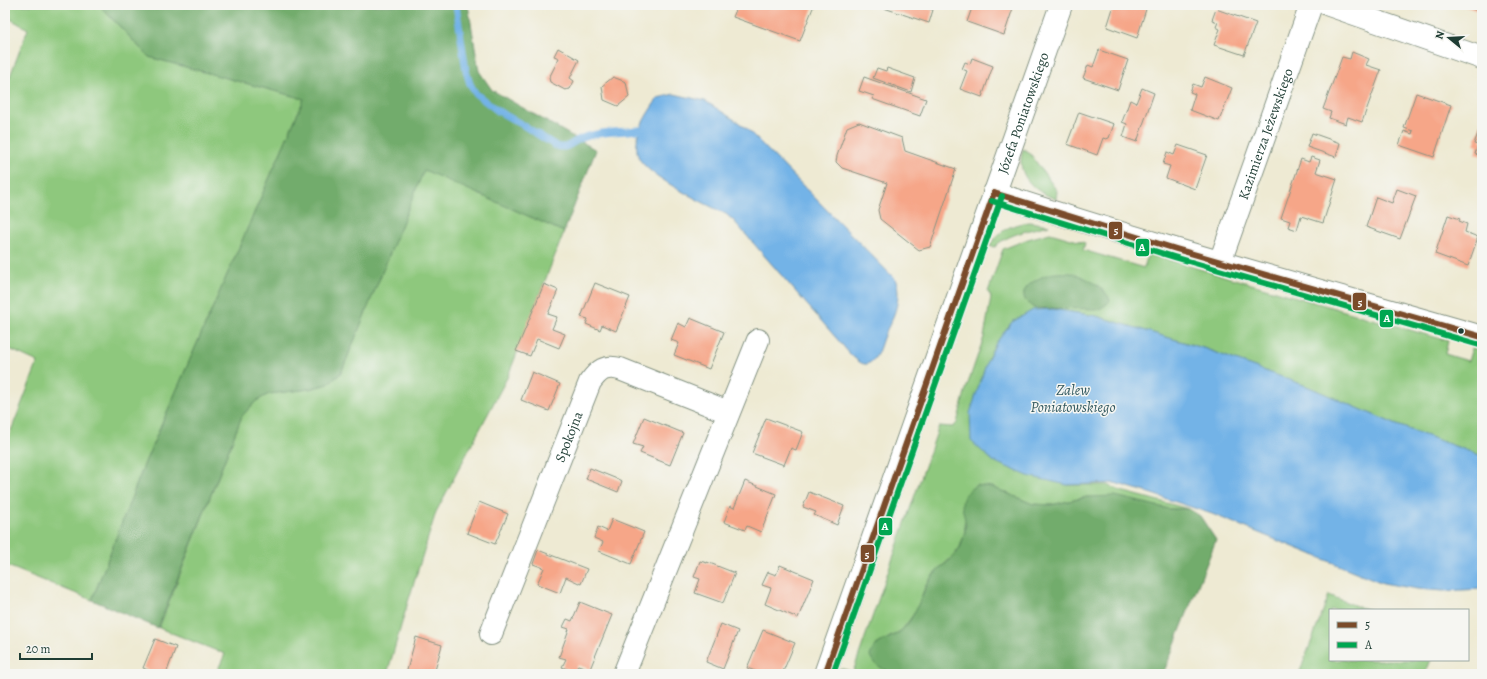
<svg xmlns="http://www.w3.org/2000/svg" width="1487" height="679" font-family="Alegreya,serif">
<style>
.green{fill:#8ec87d;stroke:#568258}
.forest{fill:#72ac6c;stroke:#487450}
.water{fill:#73b3e7;stroke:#49788e}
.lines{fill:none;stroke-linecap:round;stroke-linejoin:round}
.stream{stroke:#73b3e7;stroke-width:7}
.building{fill:#f6a688}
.minor-casing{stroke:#869484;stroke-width:24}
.minor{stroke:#fff;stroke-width:22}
.bus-1-casing{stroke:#f6f6f2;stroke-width:9}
.bus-2-casing{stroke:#f6f6f2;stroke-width:9}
.bus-1{stroke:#7a4b2a;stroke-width:6}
.bus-2{stroke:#00a651;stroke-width:6}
.bus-dot{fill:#1f3d34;stroke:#f6f6f2;stroke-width:1.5}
.labels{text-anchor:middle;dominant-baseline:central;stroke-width:3;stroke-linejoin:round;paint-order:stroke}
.street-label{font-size:14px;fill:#1f3d34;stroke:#f6f6f2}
.water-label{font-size:15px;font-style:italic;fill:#345a61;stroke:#f6f6f2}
.line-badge{stroke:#f6f6f2;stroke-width:1.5}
.badge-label{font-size:11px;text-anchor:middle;font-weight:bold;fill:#fff}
</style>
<rect width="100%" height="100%" fill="#f6f6f2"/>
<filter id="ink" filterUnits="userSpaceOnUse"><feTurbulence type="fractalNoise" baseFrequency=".025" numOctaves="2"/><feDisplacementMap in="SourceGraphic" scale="8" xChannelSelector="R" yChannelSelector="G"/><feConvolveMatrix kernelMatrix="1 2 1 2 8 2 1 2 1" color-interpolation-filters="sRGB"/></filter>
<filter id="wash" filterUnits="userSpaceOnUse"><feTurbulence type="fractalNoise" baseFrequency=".012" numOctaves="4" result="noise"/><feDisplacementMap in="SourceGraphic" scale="16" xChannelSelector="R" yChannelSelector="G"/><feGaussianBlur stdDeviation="0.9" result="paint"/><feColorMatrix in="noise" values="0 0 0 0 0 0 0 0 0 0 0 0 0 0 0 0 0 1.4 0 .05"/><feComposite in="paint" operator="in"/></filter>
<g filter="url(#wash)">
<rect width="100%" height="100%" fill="#eeead3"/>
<g class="green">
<path d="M5,5h97l-1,2 48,50 155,42 -158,361 -54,140 -87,-35v-119l33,-84 -33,-15v-258l23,-60 -23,-13z"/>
<path d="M1023,149l6,3 28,39 -1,8c-23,-8 -41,-24 -33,-50z"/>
<path d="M424,169l140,63 -56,144 -72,136 -28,90 -21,72h-171l9,-20 -66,-26 83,-212 14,-15 13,-7 40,-5 19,-5 13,-11z"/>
<path d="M1029,222l20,3c-15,4 -45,10 -54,22l-6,-1c12,-16 20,-21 40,-24z"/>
<path d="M1050,233l35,10 -2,7 61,18 4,-14 300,87 -3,13 23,7 4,-13 10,3v105l-85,-31 -88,-38 -106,-39 -107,-32 -43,-7 -41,13 -16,21 -9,18 80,124h40l14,6 68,18h-20l-82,-12 -36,8 -18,-1 -41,-17 -28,36 1,8 -5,16 -6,8 -21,20 -8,12 -9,24 -14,19 -26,15 9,26 6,3h-53l2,-6 13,4 86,-246 14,1 4,-4 8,-31 19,-55 7,-40 -3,-5 15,-43 25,-10z"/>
<path d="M1329,595l27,11 14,4h-40v50h101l-6,14h-126z"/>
</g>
<g class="forest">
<path d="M102,5h366l11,66 13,19 104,60 -32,82 -140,-62 -83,203 -13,11 -19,5 -40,5 -13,7 -14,15 -84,212 -66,-28 54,-140 158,-361 -155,-42 -48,-50z"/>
<path d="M1071,273c13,3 34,14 39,27l-3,4 -7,5 -66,-1c-22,-14 -4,-27 13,-33 7,-3 17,-2 24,-2z"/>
<path d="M976,485l16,2 41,17 18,1 36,-8 28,-1 54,13h20l11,7 16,24 -53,134h-272l-17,-11 -4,-7c4,-16 21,-16 32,-26 15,-14 18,-36 30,-53 8,-11 23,-18 29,-31 1,-4 3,-10 4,-15 3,-21 -14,-29 11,-46z"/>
</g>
<g class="water">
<path d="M674,94l31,7 33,21 10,8 147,149c6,12 2,31 -4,42 -2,6 -6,11 -8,17 -3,8 -6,23 -16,26 -6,1 -11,-5 -16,-9l-117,-134 -8,-7c-22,-11 -73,-35 -86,-54 -4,-6 -4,-17 -2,-24 3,-14 12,-26 20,-38z"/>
<path d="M1053,309l43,7 107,32 106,39 88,38 85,31v133l-39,2 -26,-2 -34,-6 -171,-69 -66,-22 -31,-9 -48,2 -39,-9 -35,-15 -22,-20 -1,-28 17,-52 9,-18 16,-21 21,-12z"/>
</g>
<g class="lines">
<path class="stream" d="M456,5l10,66 4,13 6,10 22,17 25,14 33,21c13,4 15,-4 26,-8 18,-7 39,-6 57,-8"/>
</g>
<g id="blocks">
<g class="building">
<path d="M738,5h76l-14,36 -67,-24z"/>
<path d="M881,5h32l5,2 1,-2 14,5 -4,13 -48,-16z"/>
<path d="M973,5h41l-10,30 -37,-13z"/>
<path d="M1114,5h29l4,1 -10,32 -30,-11z"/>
<path d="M1461,5h21v7z"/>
<path d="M1216,9l40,14 -12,32 -30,-10 6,-16 -4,-2 2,-5 -6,-2z"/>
<path d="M558,48l21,12 -9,18 4,3 -4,8 -5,1 -15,-8 -1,-4 10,-20 -5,-2z"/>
<path d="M1099,50l29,10 -10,30 -35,-12 5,-13 5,2z"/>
<path d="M1352,52l17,7 -3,6 15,5 -19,52 -14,-5 -2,7 -17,-6 2,-6 -8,-3 19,-52 8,2z"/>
<path d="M972,58l21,8 -11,31 -22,-8 7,-18 -5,-2 3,-7 5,2z"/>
<path d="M877,68l9,3 1,-3 28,10 -4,14 -38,-14z"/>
<path d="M613,77l13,5 3,15 -11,9 -14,-6 -2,-14z"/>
<path d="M864,77l62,22 -6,17 -48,-17 2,-3 -15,-5z"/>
<path d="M1205,77l27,11 -13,33 -29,-11 5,-16 -5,-2 3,-8 8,3z"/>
<path d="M1142,88l12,5 -17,49 -14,-5 4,-13 -5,-2 8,-22 6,3z"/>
<path d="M1416,93l35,12 -17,52 -35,-12 5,-14 8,3 1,-3 -9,-3z"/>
<path d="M1079,112l35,12 -5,14 -3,1 -3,-1 -6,17 -30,-11z"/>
<path d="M859,122l43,16 3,13 51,18 -26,78 -11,3 -39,-31 -2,-9 9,-27 -45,-15 -6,-6 1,-6 10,-29z"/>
<path d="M1482,122v34l-7,-2 3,-9 -4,-1z"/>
<path d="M1312,133l28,10 -4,14 -29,-10z"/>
<path d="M1178,145l29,10 -12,34 -29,-11 4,-12 -7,-2 4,-12 7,3z"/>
<path d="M1311,157l9,3 -4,12 21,7 -14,44 -22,-7 -4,14 -9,-3 2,-6 -9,-3 20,-59 8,3z"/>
<path d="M1397,189l19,7 -16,43 -34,-12 10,-30 16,6z"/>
<path d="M1448,215l12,4 -1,2 8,3 -2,8 13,5 -10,29 -33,-12z"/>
<path d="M595,283l35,14 -14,34 -14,-6 -2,5 -14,-6 2,-5 -7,-2z"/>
<path d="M544,284l14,6 -10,24 9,3 -5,12 13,5 -6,14 -22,-9 -7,17 -14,-5z"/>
<path d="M690,318l34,14 -15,37 -35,-14 5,-12 -8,-3 7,-17 8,4z"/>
<path d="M532,372l28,12 -11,27 -28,-11z"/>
<path d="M644,417l39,16 -13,32 -30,-12 3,-6 -10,-3z"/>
<path d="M766,418l37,14 -7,18 -5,-2 -7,17 -32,-12z"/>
<path d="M590,468l32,13 -4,11 -32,-13z"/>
<path d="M745,481l31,13 -15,38 -14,-6 -2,4 -21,-8 6,-16 4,2z"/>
<path d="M809,492l35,14 -7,19 -23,-10 2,-3 -13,-5z"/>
<path d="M479,502l29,12 -13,30 -28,-11z"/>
<path d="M612,519l32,13 -13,32 -32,-13 4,-9 -9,-4 4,-11 9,4z"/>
<path d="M538,550l49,19 -6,15 -15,-7 -6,16 -23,-9 7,-16 -11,-4z"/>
<path d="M700,561l7,2v-1l28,11 -12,30 -28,-10 5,-14 -6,-2z"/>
<path d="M780,565l34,14 -16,39 -33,-14 6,-16 -9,-3 6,-13 8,3z"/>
<path d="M580,602l32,13 -22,54 -12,-4 -3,7 -13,-5 4,-8 -7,-2 10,-28 -6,-2 4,-8 5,2z"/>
<path d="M721,624l17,7 -15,38 -17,-7z"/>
<path d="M763,630l32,13 -13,31h-19l-16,-6z"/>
<path d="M416,637l26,8 -8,29h-28z"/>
<path d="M155,639l21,8 -10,27h-9l-14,-6z"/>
</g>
</g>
</g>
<g filter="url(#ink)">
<use href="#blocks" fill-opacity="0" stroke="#869484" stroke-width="1"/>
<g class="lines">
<defs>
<g id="minor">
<path d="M1329,5l153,53"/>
<path d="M994,193c161,53 325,97 488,144"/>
<path id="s1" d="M1220,262l91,-257"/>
<path id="s2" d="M491,634l99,-252c9,-12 15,-17 30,-13l108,43"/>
<path d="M624,674l134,-334"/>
<path id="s3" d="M825,674l236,-669"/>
</g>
</defs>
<use href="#minor" class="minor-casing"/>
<use href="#minor" class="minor"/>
<defs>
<g id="bus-1">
<path d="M994,193l182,56 306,88"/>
<path d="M825,674l169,-481"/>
</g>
<g id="bus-2">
<path d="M992,201l182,56 306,88"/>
<path d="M833,674l169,-478"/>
</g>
</defs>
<use href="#bus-1" class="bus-1-casing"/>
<use href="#bus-2" class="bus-2-casing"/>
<use href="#bus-1" class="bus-1"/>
<use href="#bus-2" class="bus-2"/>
</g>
</g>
<circle class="bus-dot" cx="1461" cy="331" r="3.5"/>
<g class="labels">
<g class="street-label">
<text stroke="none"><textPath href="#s3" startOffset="595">Józefa Poniatowskiego</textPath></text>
<text stroke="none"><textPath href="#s1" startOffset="136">Kazimierza Jeżewskiego</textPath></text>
<text stroke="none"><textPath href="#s2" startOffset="212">Spokojna</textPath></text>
</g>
<g class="water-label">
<text x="1073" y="390">Zalew<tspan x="1073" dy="17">Poniatowskiego</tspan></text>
</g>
</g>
<g class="line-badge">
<rect x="1108" y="221" width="15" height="19" rx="4" fill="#7a4b2a"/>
<rect x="1135" y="238" width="15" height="19" rx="4" fill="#00a651"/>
<rect x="1352" y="292" width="15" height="19" rx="4" fill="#7a4b2a"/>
<rect x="1379" y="309" width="15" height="19" rx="4" fill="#00a651"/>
<rect x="878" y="517" width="15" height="19" rx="4" fill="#00a651"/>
<rect x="860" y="544" width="15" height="19" rx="4" fill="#7a4b2a"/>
</g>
<g class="badge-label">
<text x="1116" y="234">5</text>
<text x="1142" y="251">A</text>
<text x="1360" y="306">5</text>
<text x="1387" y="322">A</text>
<text x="885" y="530">A</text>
<text x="867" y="558">5</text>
</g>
<rect width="1487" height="679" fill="none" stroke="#f6f6f2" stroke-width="20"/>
<rect x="1329" y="609" width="140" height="52" fill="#f6f6f2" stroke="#a0aca6"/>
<rect x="1337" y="622" width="20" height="6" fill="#7a4b2a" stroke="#a0aca6"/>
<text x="1365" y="629" font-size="12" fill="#1f3d34">5</text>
<rect x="1337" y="642" width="20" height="6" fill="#00a651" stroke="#a0aca6"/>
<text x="1365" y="649" font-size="12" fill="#1f3d34">A</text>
<g transform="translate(1449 38) rotate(288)" stroke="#f6f6f2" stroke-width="3" paint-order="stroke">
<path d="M0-3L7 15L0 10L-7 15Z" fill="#1f3d34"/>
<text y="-6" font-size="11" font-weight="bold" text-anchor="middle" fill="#1f3d34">N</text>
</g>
<path d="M20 653v6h72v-6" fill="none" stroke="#1f3d34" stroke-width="2"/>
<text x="26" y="653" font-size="12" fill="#1f3d34" stroke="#f6f6f2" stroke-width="3" paint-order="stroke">20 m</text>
</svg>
